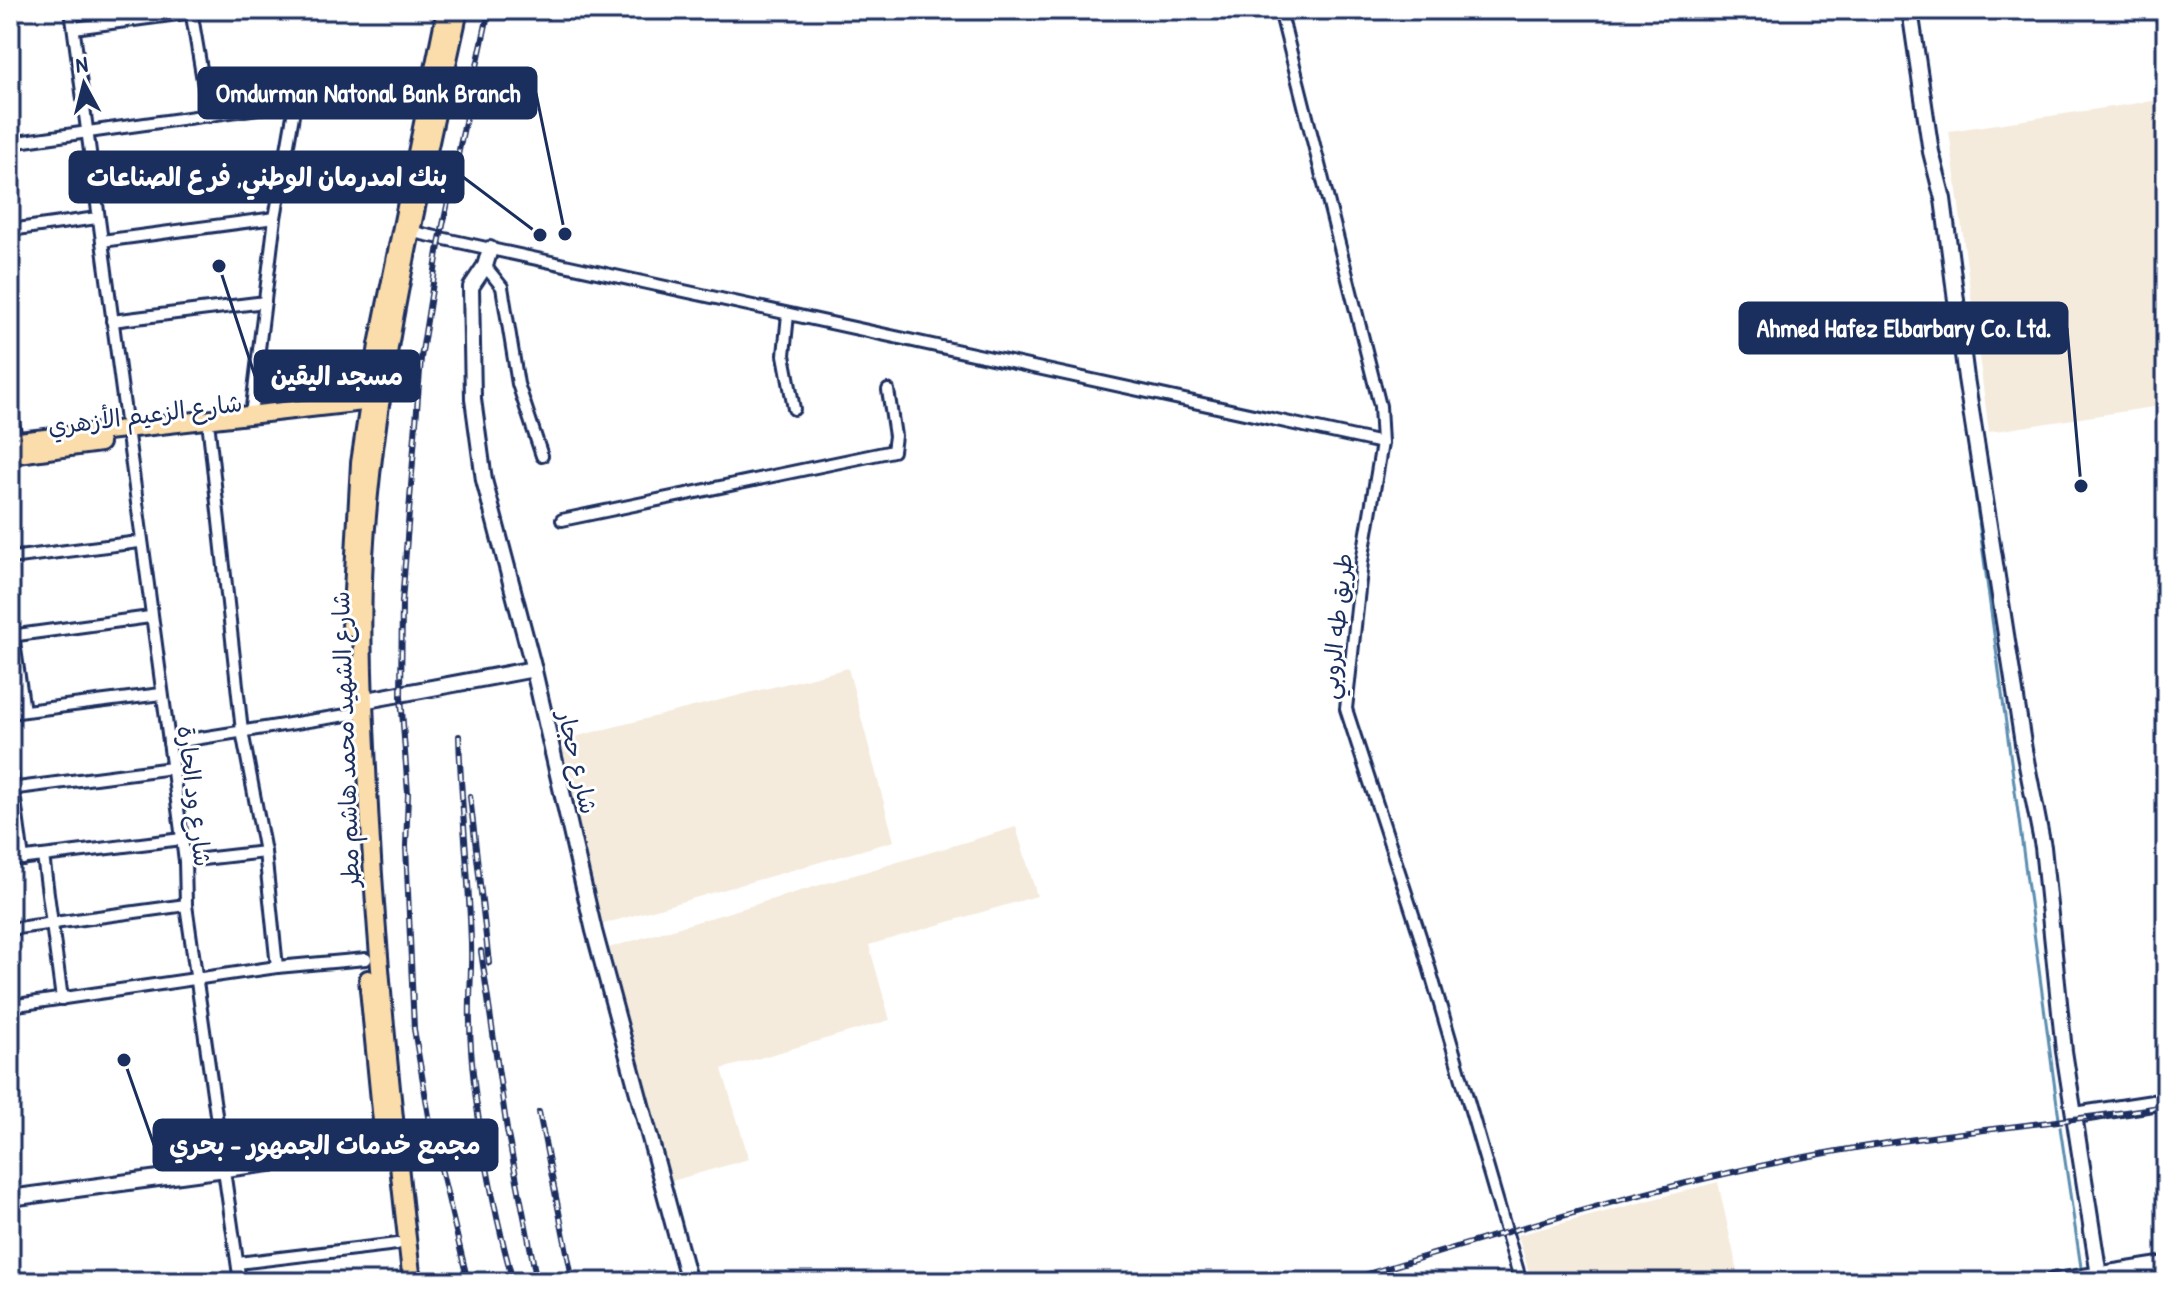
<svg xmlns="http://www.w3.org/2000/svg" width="2176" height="1292" font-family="'Patrick Hand','Playpen Sans Arabic',sans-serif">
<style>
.built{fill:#f4ebdd}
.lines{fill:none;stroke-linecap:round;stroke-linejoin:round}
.stream{stroke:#5b8eb0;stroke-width:3}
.street-casing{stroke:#1b2f5e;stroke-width:16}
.secondary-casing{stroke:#1b2f5e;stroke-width:20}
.primary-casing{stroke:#1b2f5e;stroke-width:22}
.street{stroke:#fff;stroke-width:10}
.secondary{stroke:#fff;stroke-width:14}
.primary{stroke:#fbddab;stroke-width:16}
.rail-casing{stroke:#1b2f5e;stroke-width:6}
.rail{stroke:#fff;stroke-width:3;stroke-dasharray:9;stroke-linecap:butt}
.labels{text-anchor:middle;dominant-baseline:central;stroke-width:6;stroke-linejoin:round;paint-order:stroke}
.street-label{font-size:24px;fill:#1b2f5e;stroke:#fff}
.leader{fill:none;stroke:#1b2f5e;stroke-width:3}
.callout-dot{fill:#1b2f5e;stroke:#fff;stroke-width:3}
.callout{fill:#1b2f5e;stroke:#1b2f5e;stroke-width:3}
.callout-label{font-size:26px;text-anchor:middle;font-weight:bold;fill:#fff}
</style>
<rect width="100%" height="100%" fill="#fff"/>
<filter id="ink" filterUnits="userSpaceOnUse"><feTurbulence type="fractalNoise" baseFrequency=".0125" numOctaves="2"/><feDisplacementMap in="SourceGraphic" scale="16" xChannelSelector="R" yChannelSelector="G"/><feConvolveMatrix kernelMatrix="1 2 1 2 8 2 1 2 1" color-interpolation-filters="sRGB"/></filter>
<g filter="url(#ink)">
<g class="built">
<path d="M2166,99v306l-177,27 -40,-301z"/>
<path d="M848,668l46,173 -301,86 -51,-182z"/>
<path d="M1016,827l21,69 -168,49 21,75 -168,49 27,90 -77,22 -67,-232z"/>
<path d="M1718,1182l22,100h-208l-14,-47z"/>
</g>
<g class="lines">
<g class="stream">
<path d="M1966,425l93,694"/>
<path d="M2060,1127l22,147"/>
</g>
<defs>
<g id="street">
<path d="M71,10l114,851 1,44 54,377"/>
<path d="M191,10l18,106"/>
<path d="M1280,10l100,396 2,37 -20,119 -16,147 74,227 101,346"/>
<path d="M74,28l134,-18"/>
<path d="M10,143l419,-59"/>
<path d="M10,230l87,-12"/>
<path d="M413,232l969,211"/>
<path d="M102,241l173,-23"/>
<path d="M485,266l17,21 16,97 24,72"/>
<path d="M788,314l-4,41 10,54"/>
<path d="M112,321l153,-19"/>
<path d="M10,400l6,41"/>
<path d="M251,415l24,-197 20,-114"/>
<path d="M209,430l33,301 23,121 12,115"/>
<path d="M562,520l331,-69 2,-15 -7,-46"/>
<path d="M10,558l129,-16"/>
<path d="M13,635l11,76"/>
<path d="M10,636l140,-19"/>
<path d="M10,713l151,-19"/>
<path d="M169,743l184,-29"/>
<path d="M10,763l13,96"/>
<path d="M10,789l162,-21"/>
<path d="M43,856l19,143"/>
<path d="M10,860l172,-21"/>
<path d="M185,861l80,-9"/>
<path d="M10,929l176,-24"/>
<path d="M10,1006l267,-39 89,-8"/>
<path d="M238,1263l159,-19"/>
</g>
<g id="secondary">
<path d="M1910,10l21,142 12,47 23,179 58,372 19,97 21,204 36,231"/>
<path d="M490,249l-5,17 -14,21 2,112 11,81 48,182 62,269 95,351"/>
<path d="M362,701l172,-32"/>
<path d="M2075,1115l91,-14"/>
<path d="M10,1198l386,-52"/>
<path d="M2051,1282l115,-18"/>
</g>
<g id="primary">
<path d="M10,442l371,-42"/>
<path d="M10,455l90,-12"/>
<path d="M351,628l9,-165 18,-118 68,-335"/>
<path d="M368,979l15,152"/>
<path d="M412,1282c-19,-165 -36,-328 -44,-494 -4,-78 -8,-154 -4,-232 11,-184 56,-367 95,-546"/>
</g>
</defs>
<use href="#street" class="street-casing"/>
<use href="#secondary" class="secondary-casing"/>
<use href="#primary" class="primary-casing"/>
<use href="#street" class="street"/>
<use href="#secondary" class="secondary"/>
<use href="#primary" class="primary"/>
<defs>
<g id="rail">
<path d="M459,736c2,69 10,138 12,207 1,27 -2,53 -1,80 1,77 23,185 43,259"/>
<path d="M470,796l19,167"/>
<path d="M481,951l26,179 30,152"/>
<path d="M539,1112l34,170"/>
<path d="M468,1282l-38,-160 -16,-93 -8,-183 2,-52 -7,-98 1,-94 19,-244 19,-119 49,-229"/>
<path d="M1341,1282c153,-46 306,-95 464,-125 119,-23 241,-32 361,-51"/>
</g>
</defs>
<use href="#rail" class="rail-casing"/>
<use href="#rail" class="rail"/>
</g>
</g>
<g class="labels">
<g class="street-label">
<text transform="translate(145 414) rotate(-7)">شارع الزعيم الأزهري</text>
<text transform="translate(1336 626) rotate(-84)">طريق طه الروبي</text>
<text transform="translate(345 739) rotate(-92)">شارع الشهيد محمد هاشم مطر</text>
<text transform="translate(578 762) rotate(77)">شارع حجار</text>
<text transform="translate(195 796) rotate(83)">شارع ود الحارة</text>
</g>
</g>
<path class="leader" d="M565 234L536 93M540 235L463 177M2081 486L2067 328M219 266L255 376M124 1060L154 1145"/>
<g class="callout-dot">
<circle cx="565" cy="234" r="8"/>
<circle cx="540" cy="235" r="8"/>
<circle cx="2081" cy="486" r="8"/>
<circle cx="219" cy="266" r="8"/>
<circle cx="124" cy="1060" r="8"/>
</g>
<g class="callout">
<rect x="199" y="68" width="337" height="50" rx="8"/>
<rect x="70" y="152" width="393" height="50" rx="8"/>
<rect x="1740" y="303" width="327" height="50" rx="8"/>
<rect x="255" y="351" width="164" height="50" rx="8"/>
<rect x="154" y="1120" width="343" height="50" rx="8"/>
</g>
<g class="callout-label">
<text x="368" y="102">Omdurman Natonal Bank Branch</text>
<text x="267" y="186">بنك امدرمان الوطني, فرع الصناعات</text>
<text x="1904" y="337">Ahmed Hafez Elbarbary Co. Ltd.</text>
<text x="337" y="385">مسجد اليقين</text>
<text x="325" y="1154">مجمع خدمات الجمهور - بحري</text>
</g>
<rect width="2176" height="1292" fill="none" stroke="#fff" stroke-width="40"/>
<rect x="20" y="20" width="2136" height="1252" fill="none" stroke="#1b2f5e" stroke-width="3" filter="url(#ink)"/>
<g transform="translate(84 84) rotate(353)" stroke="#ffffff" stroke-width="6" paint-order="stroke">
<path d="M0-6L14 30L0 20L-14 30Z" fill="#1b2f5e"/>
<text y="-12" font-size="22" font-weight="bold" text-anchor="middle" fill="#1b2f5e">N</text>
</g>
</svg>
